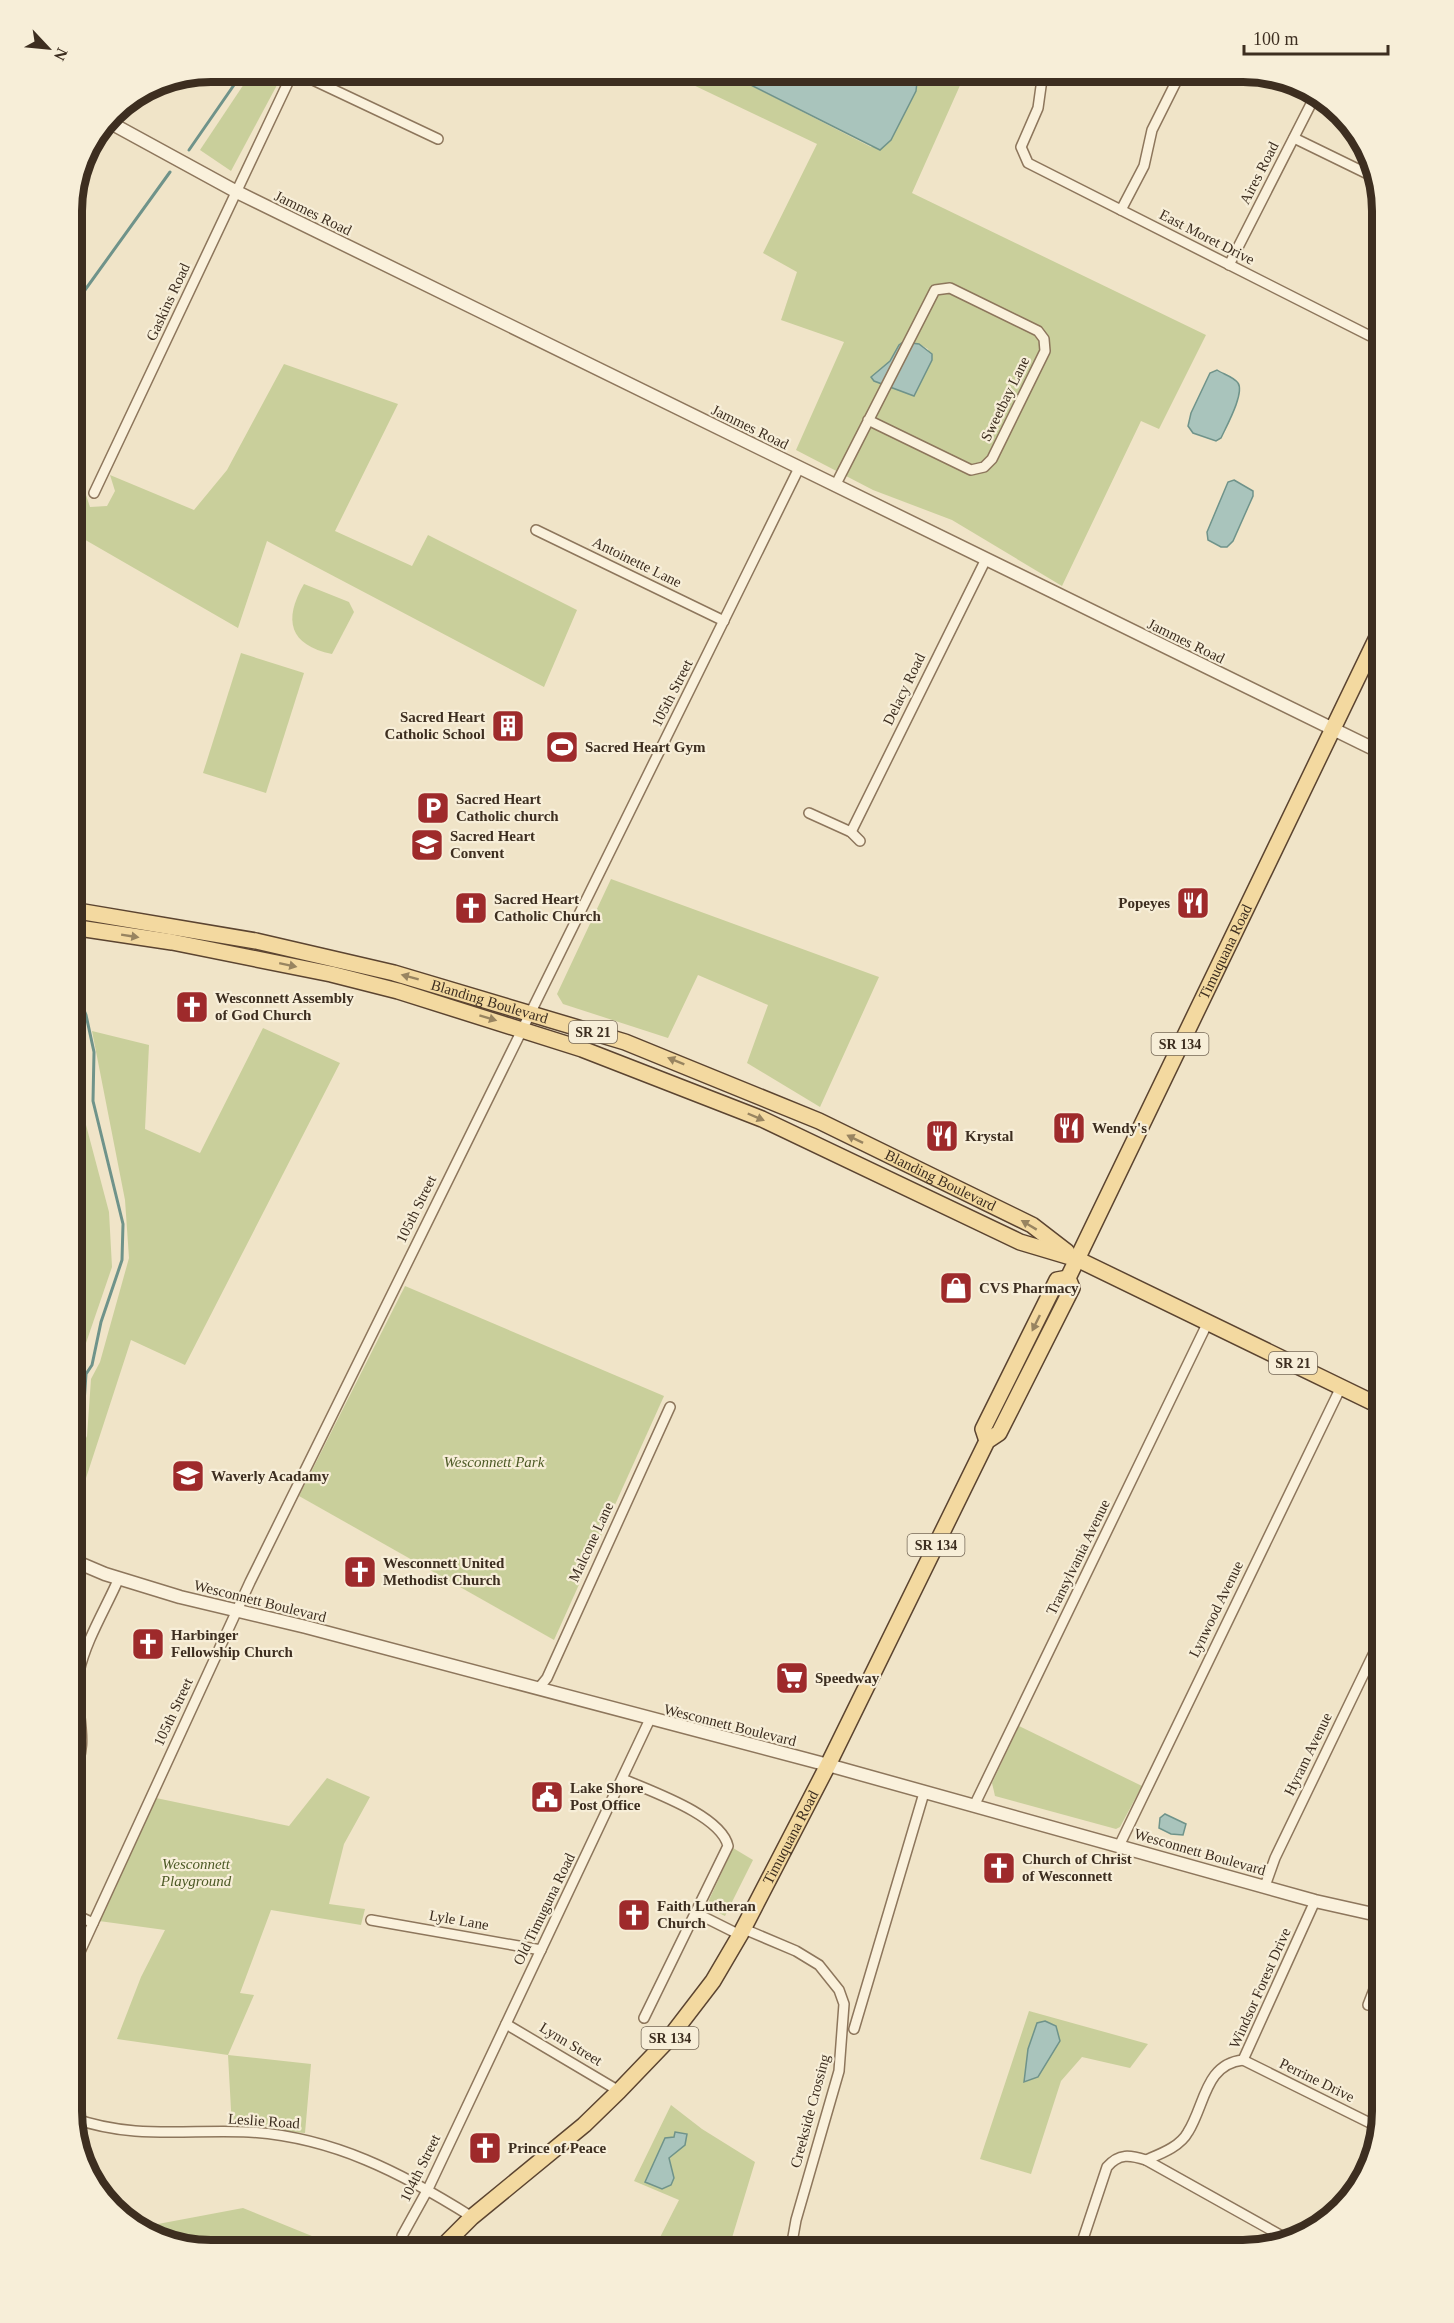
<svg xmlns="http://www.w3.org/2000/svg" width="1454" height="2323" font-family="'Times New Roman',serif">
<style>
.green{fill:#c9cf9b;fill-rule:evenodd}
.water{fill:#a9c4bc;stroke:#6f938a;stroke-width:1.5}
.lines{fill:none;stroke-linecap:round;stroke-linejoin:round}
.stream{stroke:#6f938a;stroke-width:3}
.minor-casing{stroke:#8d765c;stroke-width:12}
.tertiary-casing{stroke:#8d765c;stroke-width:15}
.primary-casing{stroke:#5b4430;stroke-width:18}
.minor{stroke:#faf1dc;stroke-width:9}
.tertiary{stroke:#faf1dc;stroke-width:12}
.primary{stroke:#f3d9a0;stroke-width:15}
.oneway{fill:#988460}
.labels{text-anchor:middle;dominant-baseline:central;stroke-width:4.5;stroke-linejoin:round;paint-order:stroke}
.shield{fill:#f7eed8;stroke:#756857;stroke-width:1.5}
.shield-label{font-size:14px;font-weight:bold;fill:#3d2e20}
.street-label{font-size:15px;fill:#3d2e20;stroke:#f7eed8}
.poi-label{font-size:15px;font-weight:bold;fill:#3d2e20;stroke:#f7eed8;text-anchor:start}
.park-label{font-size:15px;font-style:italic;fill:#4d5a26;stroke:#f7eed8}
.rim{fill:none;stroke:#3d2e20;stroke-width:8}
</style>
<rect width="100%" height="100%" fill="#f0e4c8"/>
<g class="green">
<path d="M252,72h32l-53,99 -31,-21z"/>
<path d="M666,72h59l146,75 20,-7 25,-49 -7,-19h57l-54,121 294,142 -47,94 -18,-8 -79,165 -110,-66 -79,-30 -77,-40 48,-108 -63,-22 16,-48 -34,-19 54,-109zM919,344l9,5 3,11 -17,36 -42,-19 18,-16 9,-16z"/>
<path d="M284,364l114,40 -63,127 77,35 16,-31 149,75 -33,77 -277,-146 -29,87 -156,-90 -10,18v-70l13,6 5,15 17,-1 8,-15 -5,-16 84,35 33,-40z"/>
<path d="M304,584l45,18 5,10 -22,42c-43,-9 -49,-34 -28,-70z"/>
<path d="M241,653l63,20 -38,120 -63,-20z"/>
<path d="M611,879l268,98 -59,130 -73,-44 21,-58 -70,-30 -30,63 -105,-34 -6,-10z"/>
<path d="M72,1011l12,39 -3,56 28,106 3,55 -40,117z"/>
<path d="M263,1028l77,35 -155,302 -54,-25 -59,181v-55l15,-30 4,-57 9,-17 29,-104 -4,-58 -33,-169 57,14 -4,84 55,24z"/>
<path d="M405,1286l259,110 -110,244 -255,-144z"/>
<path d="M1019,1726l123,60 -22,41 -4,2 -121,-33 -3,-13z"/>
<path d="M327,1778l43,19 -26,47 -15,60 36,5 -4,16 -90,-15 -31,83 14,2 -26,60 83,9 -6,69 -73,-5 -4,-73 -111,-16 24,-62 24,-47 -66,-9 57,-123 133,28z"/>
<path d="M733,1848l20,12 -28,56 -14,-7 -2,-9z"/>
<path d="M1029,2011l119,33 -18,24 -48,-11 -21,24 -30,93 -51,-15z"/>
<path d="M671,2105l31,24 53,33 -27,89h-75l26,-51 -45,-19z"/>
<path d="M243,2208l91,37 14,6h-145l-69,-23 -3,-4 11,3z"/>
</g>
<g class="water">
<path d="M725,72h184l8,10 -1,9 -25,49 -11,10z"/>
<path d="M903,342l16,2 13,10v6l-18,36 -40,-15 -3,-4 19,-16 9,-16z"/>
<path d="M1217,370c6,4 17,7 21,13 7,10 -12,44 -17,55l-5,3 -23,-8 -5,-7 3,-13 19,-40z"/>
<path d="M1234,480l19,11v5l-20,45 -6,6h-6l-13,-7 -1,-8 21,-50z"/>
<path d="M1165,1814l21,10 -3,11 -12,-1 -12,-6 1,-10z"/>
<path d="M1045,2021l11,5 4,15 -22,36 -14,5 4,-33 9,-26z"/>
<path d="M675,2132l12,2 -2,11 -16,13 5,20 -3,7 -9,4 -17,-7 20,-44 9,-1z"/>
</g>
<g class="lines">
<g class="stream">
<path d="M189,150l54,-78"/>
<path d="M72,308l98,-136"/>
<path d="M72,1453l10,-21 4,-58 6,-9 9,-43 21,-62 1,-36 -30,-123 1,-49 -8,-37 -14,-35"/>
</g>
<defs>
<g id="minor">
<path d="M296,72l142,67"/>
<path d="M1043,72l-5,36 -17,39 7,16 354,179"/>
<path d="M1294,138l80,39"/>
<path d="M1121,210l23,-44 8,-36 29,-58"/>
<path d="M1229,265l87,-171"/>
<path d="M835,486l100,-196 15,-2 88,43 6,8 1,12 -53,108 -8,8 -13,3 -103,-50"/>
<path d="M94,493l199,-421"/>
<path d="M536,530l188,91"/>
<path d="M809,813l42,19 9,9"/>
<path d="M851,832l135,-273"/>
<path d="M538,1689l9,-11 123,-271"/>
<path d="M72,1775c21,-33 0,-68 7,-103 7,-32 27,-64 40,-94"/>
<path d="M623,1779c27,12 98,36 105,67l-84,172"/>
<path d="M974,1806l234,-484"/>
<path d="M1120,1844l221,-457"/>
<path d="M1265,1886l10,-28 107,-222"/>
<path d="M72,1913l21,10"/>
<path d="M696,1913l44,22"/>
<path d="M371,1920l170,30"/>
<path d="M744,1929l52,22 23,14 20,25 5,14 -5,67 -43,149 -5,28"/>
<path d="M72,1969l178,-387 549,-1114"/>
<path d="M1368,2005l14,-36"/>
<path d="M506,2024l113,67"/>
<path d="M854,2029l70,-236"/>
<path d="M1243,2060l72,-159"/>
<path d="M1243,2060l135,67"/>
<path d="M73,2118c61,22 115,11 176,14 84,5 153,41 223,85"/>
<path d="M1146,2160l143,80"/>
<path d="M402,2236l26,-47 222,-470"/>
<path d="M1006,2251h1"/>
<path d="M1079,2251l28,-84c12,-14 23,-12 39,-7 14,-6 34,-13 42,-28 17,-27 17,-68 55,-72"/>
</g>
<g id="tertiary">
<path d="M107,121l130,71 1145,561"/>
<path d="M72,1560l33,14 75,23 126,30 522,138 487,136 67,15"/>
</g>
<g id="primary">
<path id="s1" d="M72,910l184,31 138,32 231,69 194,79 213,104 35,27"/>
<path d="M72,927l100,15 159,32 67,17 184,58 180,70 258,123 57,17 305,148"/>
<path d="M987,1441l-4,-12 74,-149 11,-2"/>
<path id="s2" d="M438,2251l34,-34 112,-92 35,-34 48,-50 46,-60 27,-46 88,-170 159,-324 12,-8 73,-145 -4,-10 314,-651"/>
</g>
</defs>
<use href="#minor" class="minor-casing"/>
<use href="#tertiary" class="tertiary-casing"/>
<use href="#primary" class="primary-casing"/>
<use href="#minor" class="minor"/>
<use href="#tertiary" class="tertiary"/>
<use href="#primary" class="primary"/>
</g>
<defs><path id="oneway-solid" d="M-6-.8H1V-3.2L6.5 0L1 3.2V.8H-6Z" transform="scale(1.5)"/></defs>
<g class="oneway">
<use href="#oneway-solid" transform="translate(130 936) rotate(9)"/>
<use href="#oneway-solid" transform="translate(288 965) rotate(12)"/>
<use href="#oneway-solid" transform="translate(410 977) rotate(-165)"/>
<use href="#oneway-solid" transform="translate(488 1018) rotate(17)"/>
<use href="#oneway-solid" transform="translate(676 1061) rotate(-158)"/>
<use href="#oneway-solid" transform="translate(756 1117) rotate(23)"/>
<use href="#oneway-solid" transform="translate(855 1139) rotate(-154)"/>
<use href="#oneway-solid" transform="translate(1029 1225) rotate(-149)"/>
<use href="#oneway-solid" transform="translate(1036 1323) rotate(116)"/>
</g>
<defs>
<symbol id="building-square" viewBox="-11 -11 22 22"><rect x="-9" y="-9" width="18" height="18" rx="4" fill="#9e2a2b" stroke="#f7eed8"/><path d="M-4-6H4V6H1V3H-1V6H-4ZM-2.5-4.3h1.7v1.8h-1.7ZM.8-4.3h1.7v1.8H.8ZM-2.5-1h1.7V.8h-1.7ZM.8-1h1.7V.8H.8Z" fill="#fff"/></symbol>
<symbol id="stadium-square" viewBox="-11 -11 22 22"><rect x="-9" y="-9" width="18" height="18" rx="4" fill="#9e2a2b" stroke="#f7eed8"/><path d="M0-5a6.5 5 0 1 0 0 10a6.5 5 0 1 0 0-10ZM-3.5-1.8h7v3.6h-7Z" fill="#fff"/></symbol>
<symbol id="parking-square" viewBox="-11 -11 22 22"><rect x="-9" y="-9" width="18" height="18" rx="4" fill="#9e2a2b" stroke="#f7eed8"/><path d="M-3.5-5.5H1a3.5 3.5 0 0 1 0 7H-1V5.5H-3.5ZM-1-3.4V-.6H.8a1.4 1.4 0 0 0 0-2.8Z" fill="#fff"/></symbol>
<symbol id="school-square" viewBox="-11 -11 22 22"><rect x="-9" y="-9" width="18" height="18" rx="4" fill="#9e2a2b" stroke="#f7eed8"/><path d="M0-5L7-2L0 1L-7-2ZM-4 1L0 2.5L4 1V4Q0 6-4 4Z" fill="#fff"/></symbol>
<symbol id="restaurant-square" viewBox="-11 -11 22 22"><rect x="-9" y="-9" width="18" height="18" rx="4" fill="#9e2a2b" stroke="#f7eed8"/><path d="M-5-6h1v4h1v-4h1v4h1v-4h1v5L-1.5 .5V6h-2V.5L-5-1ZM5-6V6H3V1.5H1.5Q1.5-4 5-6Z" fill="#fff"/></symbol>
<symbol id="church-square" viewBox="-11 -11 22 22"><rect x="-9" y="-9" width="18" height="18" rx="4" fill="#9e2a2b" stroke="#f7eed8"/><path d="M-1.2-6h2.4v3.5h3.3v2.4h-3.3V6h-2.4V-.1h-3.3v-2.4h3.3Z" fill="#fff"/></symbol>
<symbol id="shop-square" viewBox="-11 -11 22 22"><rect x="-9" y="-9" width="18" height="18" rx="4" fill="#9e2a2b" stroke="#f7eed8"/><path d="M-5-2.5h2.3a2.7 3.5 0 0 1 5.4 0H5L5.5 6h-11ZM-1.5-2.5h3a1.5 2.3 0 0 0-3 0Z" fill="#fff"/></symbol>
<symbol id="supermarket-square" viewBox="-11 -11 22 22"><rect x="-9" y="-9" width="18" height="18" rx="4" fill="#9e2a2b" stroke="#f7eed8"/><path d="M-6-5.5h2.5l.6 2H6L4.5 2H-2.5L-4.4-4H-6ZM-1.5 3.2a1.3 1.3 0 1 0 .1 0ZM3 3.2a1.3 1.3 0 1 0 .1 0Z" fill="#fff"/></symbol>
<symbol id="civic-square" viewBox="-11 -11 22 22"><rect x="-9" y="-9" width="18" height="18" rx="4" fill="#9e2a2b" stroke="#f7eed8"/><path d="M-.6-6.5H3V-4.5H.6V-3L4-1V1h2V6H-6V1h2V-1L-.6-3ZM-1.2 2.5V6h2.4V2.5Z" fill="#fff"/></symbol>
</defs>
<g fill-rule="evenodd">
<use href="#building-square" x="489" y="707" width="38" height="38"/>
<use href="#stadium-square" x="543" y="728" width="38" height="38"/>
<use href="#parking-square" x="414" y="789" width="38" height="38"/>
<use href="#school-square" x="408" y="826" width="38" height="38"/>
<use href="#restaurant-square" x="1174" y="884" width="38" height="38"/>
<use href="#church-square" x="452" y="889" width="38" height="38"/>
<use href="#church-square" x="173" y="988" width="38" height="38"/>
<use href="#restaurant-square" x="1050" y="1109" width="38" height="38"/>
<use href="#restaurant-square" x="923" y="1117" width="38" height="38"/>
<use href="#shop-square" x="937" y="1269" width="38" height="38"/>
<use href="#school-square" x="169" y="1457" width="38" height="38"/>
<use href="#church-square" x="341" y="1553" width="38" height="38"/>
<use href="#church-square" x="129" y="1625" width="38" height="38"/>
<use href="#supermarket-square" x="773" y="1659" width="38" height="38"/>
<use href="#civic-square" x="528" y="1778" width="38" height="38"/>
<use href="#church-square" x="980" y="1849" width="38" height="38"/>
<use href="#church-square" x="615" y="1896" width="38" height="38"/>
<use href="#church-square" x="466" y="2129" width="38" height="38"/>
</g>
<g class="labels">
<g class="shield">
<rect x="569" y="1021" width="48" height="22" rx="4.5"/>
<rect x="1151.5" y="1033" width="57" height="22" rx="4.5"/>
<rect x="1269" y="1352" width="48" height="22" rx="4.5"/>
<rect x="907.5" y="1534" width="57" height="22" rx="4.5"/>
<rect x="641.5" y="2027" width="57" height="22" rx="4.5"/>
</g>
<g class="shield-label">
<text x="593" y="1032">SR 21</text>
<text x="1180" y="1044">SR 134</text>
<text x="1293" y="1363">SR 21</text>
<text x="936" y="1545">SR 134</text>
<text x="670" y="2038">SR 134</text>
</g>
<g class="street-label">
<text transform="translate(1259 173) rotate(-63)">Aires Road</text>
<text transform="translate(313 213) rotate(26)">Jammes Road</text>
<text transform="translate(1207 237) rotate(27)">East Moret Drive</text>
<text transform="translate(168 302) rotate(-65)">Gaskins Road</text>
<text transform="translate(1005 399) rotate(-64)">Sweetbay Lane</text>
<text transform="translate(750 427) rotate(26)">Jammes Road</text>
<text transform="translate(637 562) rotate(26)">Antoinette Lane</text>
<text transform="translate(1186 641) rotate(26)">Jammes Road</text>
<text transform="translate(904 689) rotate(-64)">Delacy Road</text>
<text transform="translate(672 693) rotate(-63)">105th Street</text>
<text stroke="none"><textPath href="#s2" startOffset="1542">Timuquana Road</textPath></text>
<text stroke="none"><textPath href="#s1" startOffset="428">Blanding Boulevard</textPath></text>
<text stroke="none"><textPath href="#s1" startOffset="914">Blanding Boulevard</textPath></text>
<text transform="translate(416 1209) rotate(-64)">105th Street</text>
<text transform="translate(591 1542) rotate(-65)">Malcone Lane</text>
<text transform="translate(1078 1557) rotate(-64)">Transylvania Avenue</text>
<text transform="translate(260 1601) rotate(14)">Wesconnett Boulevard</text>
<text transform="translate(1216 1609) rotate(-64)">Lynwood Avenue</text>
<text transform="translate(173 1712) rotate(-65)">105th Street</text>
<text transform="translate(730 1725) rotate(14)">Wesconnett Boulevard</text>
<text transform="translate(1308 1754) rotate(-64)">Hyram Avenue</text>
<text stroke="none"><textPath href="#s2" startOffset="550">Timuquana Road</textPath></text>
<text transform="translate(1200 1852) rotate(16)">Wesconnett Boulevard</text>
<text transform="translate(544 1909) rotate(-64)">Old Timuguna Road</text>
<text transform="translate(459 1920) rotate(10)">Lyle Lane</text>
<text transform="translate(1260 1988) rotate(-66)">Windsor Forest Drive</text>
<text transform="translate(571 2044) rotate(31)">Lynn Street</text>
<text transform="translate(1317 2080) rotate(26)">Perrine Drive</text>
<text transform="translate(810 2111) rotate(-75)">Creekside Crossing</text>
<text transform="translate(264 2121) rotate(4)">Leslie Road</text>
<text transform="translate(420 2168) rotate(-64)">104th Street</text>
</g>
<g class="poi-label">
<text x="485" y="717" text-anchor="end">Sacred Heart<tspan x="485" dy="17">Catholic School</tspan></text>
<text x="585" y="747">Sacred Heart Gym</text>
<text x="456" y="799">Sacred Heart<tspan x="456" dy="17">Catholic church</tspan></text>
<text x="450" y="836">Sacred Heart<tspan x="450" dy="17">Convent</tspan></text>
<text x="494" y="899">Sacred Heart<tspan x="494" dy="17">Catholic Church</tspan></text>
<text x="1170" y="903" text-anchor="end">Popeyes</text>
<text x="215" y="998">Wesconnett Assembly<tspan x="215" dy="17">of God Church</tspan></text>
<text x="1092" y="1128">Wendy's</text>
<text x="965" y="1136">Krystal</text>
<text x="979" y="1288">CVS Pharmacy</text>
<text x="211" y="1476">Waverly Acadamy</text>
<text x="383" y="1563">Wesconnett United<tspan x="383" dy="17">Methodist Church</tspan></text>
<text x="171" y="1635">Harbinger<tspan x="171" dy="17">Fellowship Church</tspan></text>
<text x="815" y="1678">Speedway</text>
<text x="570" y="1788">Lake Shore<tspan x="570" dy="17">Post Office</tspan></text>
<text x="1022" y="1859">Church of Christ<tspan x="1022" dy="17">of Wesconnett</tspan></text>
<text x="657" y="1906">Faith Lutheran<tspan x="657" dy="17">Church</tspan></text>
<text x="508" y="2148">Prince of Peace</text>
</g>
<g class="park-label">
<text x="494" y="1462">Wesconnett Park</text>
<text x="196" y="1864">Wesconnett<tspan x="196" dy="17">Playground</tspan></text>
</g>
</g>
<path d="M0 0H1454V2323H0ZM211 82H1243A129 129 0 0 1 1372 211V2111A129 129 0 0 1 1243 2240H211A129 129 0 0 1 82 2111V211A129 129 0 0 1 211 82Z" fill="#f7eed8" fill-rule="evenodd"/>
<path class="rim" d="M211 82H1243A129 129 0 0 1 1372 211V2111A129 129 0 0 1 1243 2240H211A129 129 0 0 1 82 2111V211A129 129 0 0 1 211 82Z"/>
<g transform="translate(48 48) rotate(116)" stroke="#f7eed8" stroke-width="4.5" paint-order="stroke">
<path d="M0-4.5L10 22L0 15L-10 22Z" fill="#3d2e20"/>
<text y="-9" font-size="16" font-weight="bold" text-anchor="middle" fill="#3d2e20">N</text>
</g>
<path d="M1244 45v9h144v-9" fill="none" stroke="#3d2e20" stroke-width="3"/>
<text x="1253" y="45" font-size="18" fill="#3d2e20" stroke="#f7eed8" stroke-width="4.5" paint-order="stroke">100 m</text>
</svg>
